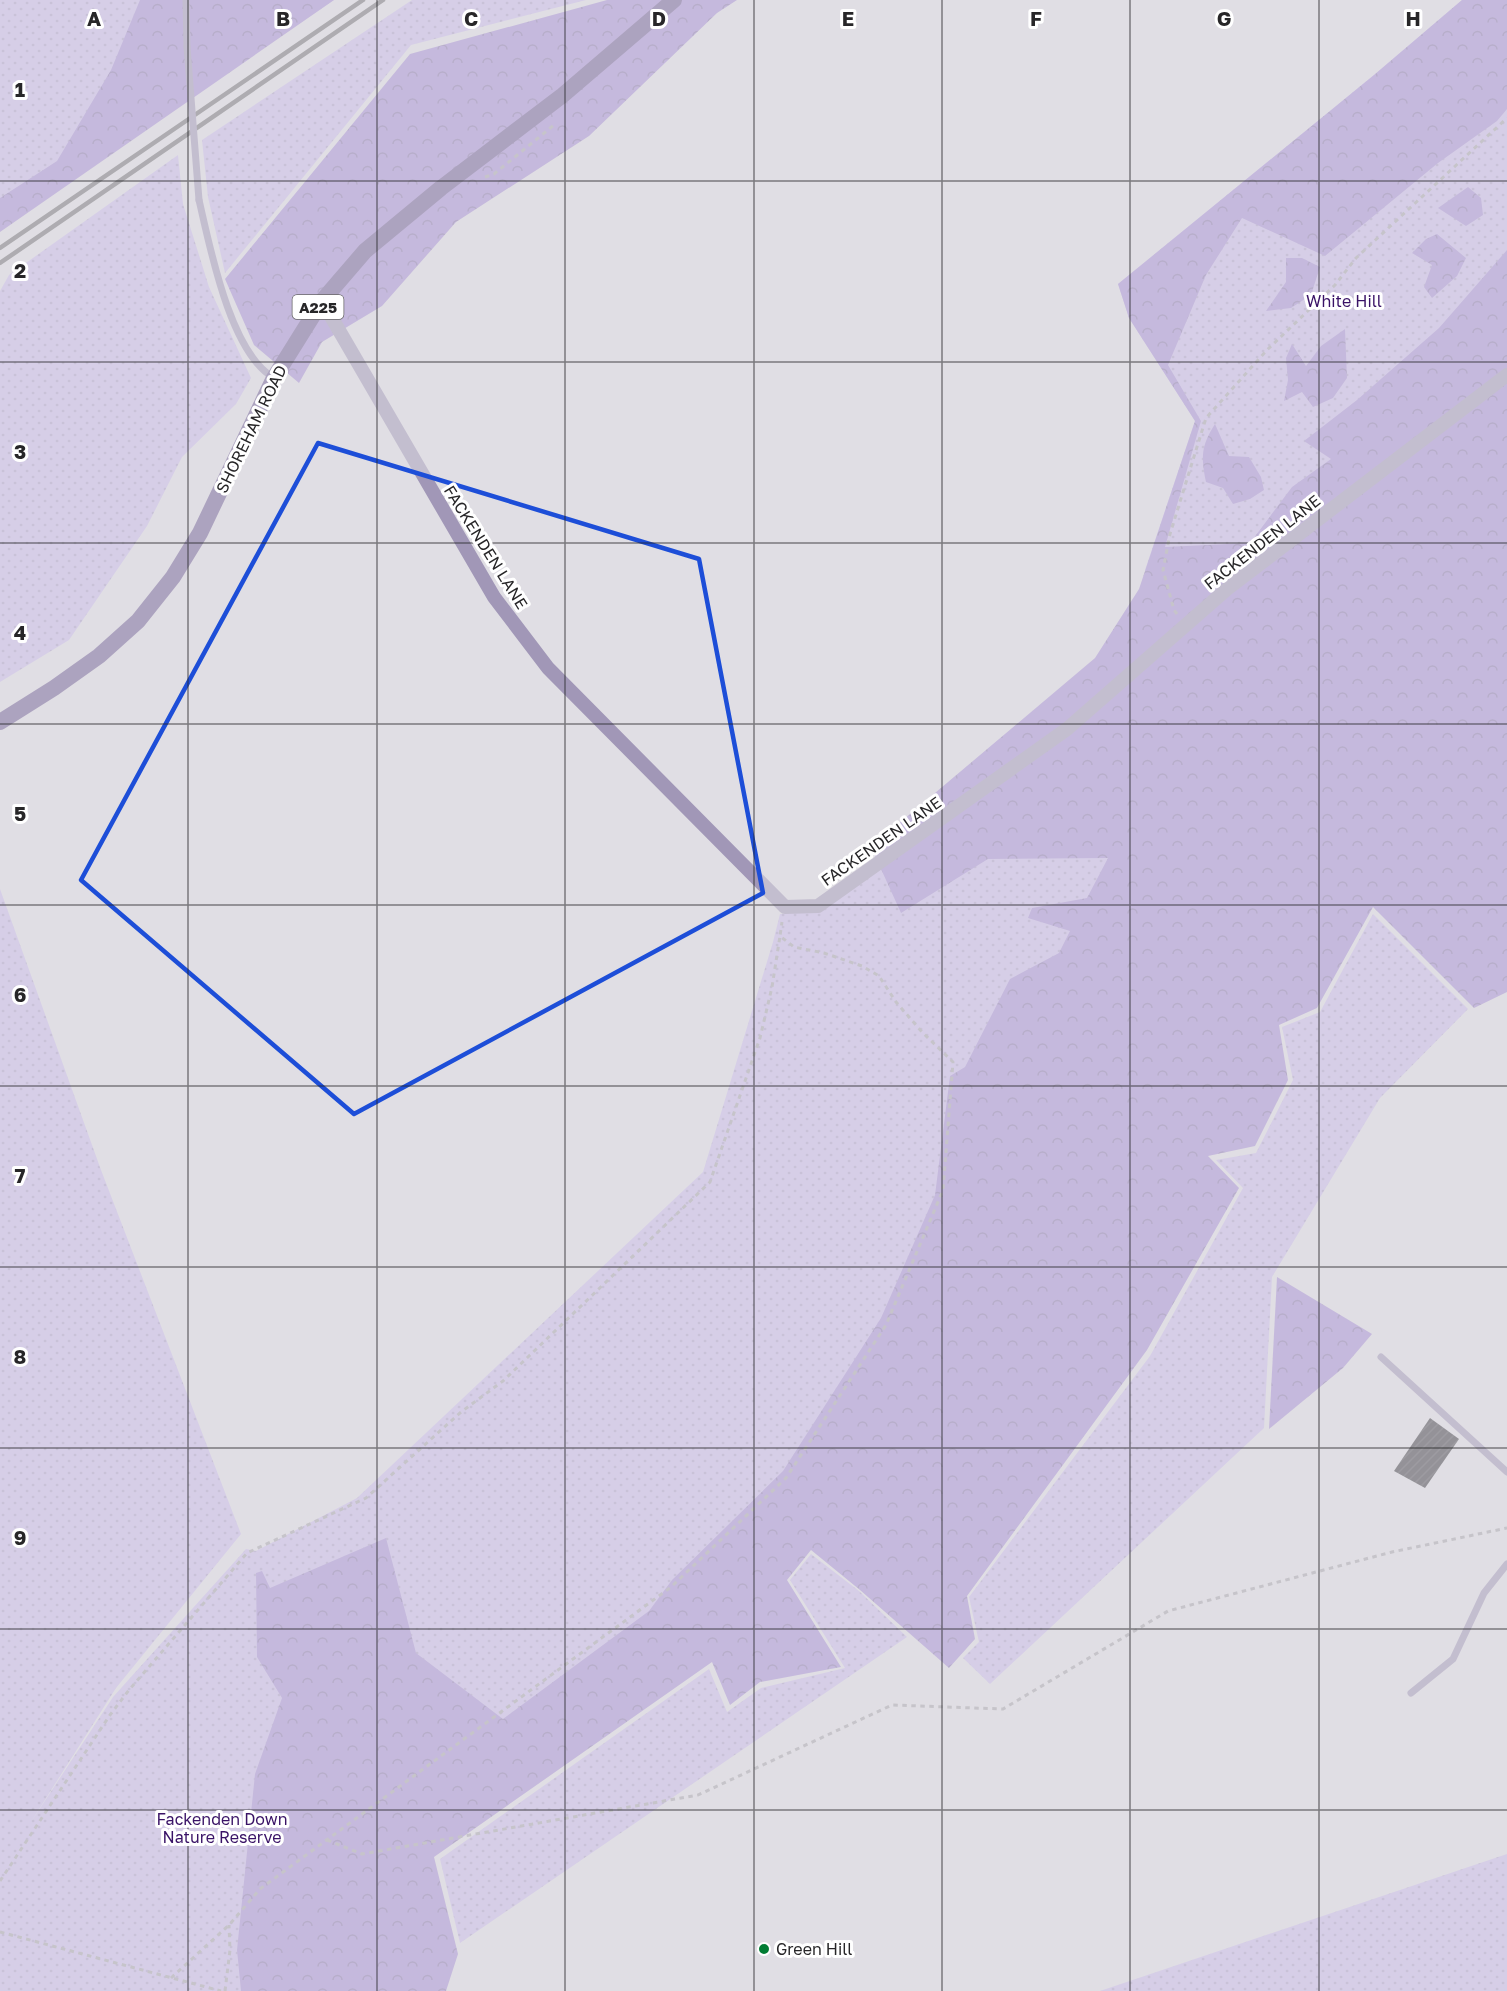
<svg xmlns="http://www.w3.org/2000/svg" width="1507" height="1991" font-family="'Golos Text',sans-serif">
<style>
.green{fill:url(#green-dots)}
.forest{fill:url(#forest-crowns)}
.building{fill:url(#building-hatch)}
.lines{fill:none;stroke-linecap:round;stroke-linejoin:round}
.path{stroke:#a7a5aa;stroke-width:3;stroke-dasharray:4.5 4.5;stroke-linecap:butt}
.service{stroke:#a197b7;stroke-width:7}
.minor{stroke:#a197b7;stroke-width:14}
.primary{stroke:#6e5b93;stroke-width:16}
.rail{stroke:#717073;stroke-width:4.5}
.service-bridge{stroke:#a197b7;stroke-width:7}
.marked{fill:none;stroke:#1d4ed8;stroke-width:4.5;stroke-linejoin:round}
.grid{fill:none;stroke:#272628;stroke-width:1.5;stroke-opacity:0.55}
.poi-dot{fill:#017c33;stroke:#fff;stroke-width:2}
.labels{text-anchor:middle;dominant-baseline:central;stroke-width:6;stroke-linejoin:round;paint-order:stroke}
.shield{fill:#fff;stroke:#686768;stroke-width:1.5}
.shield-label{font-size:15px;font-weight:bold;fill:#272628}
.park-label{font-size:16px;fill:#391266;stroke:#fff}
.street-label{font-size:16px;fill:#272628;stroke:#fff}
.poi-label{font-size:16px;fill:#272628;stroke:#fff;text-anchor:start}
.grid-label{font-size:20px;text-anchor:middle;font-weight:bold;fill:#272628;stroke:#fff;stroke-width:6;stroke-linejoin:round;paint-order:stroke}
</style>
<defs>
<pattern id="green-dots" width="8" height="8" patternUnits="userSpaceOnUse" patternTransform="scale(1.5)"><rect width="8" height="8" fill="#cabbeb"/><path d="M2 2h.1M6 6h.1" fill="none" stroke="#aea1ca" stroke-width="1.8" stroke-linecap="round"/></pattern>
<pattern id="forest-crowns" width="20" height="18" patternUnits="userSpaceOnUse" patternTransform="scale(1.5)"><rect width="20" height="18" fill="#a58dd4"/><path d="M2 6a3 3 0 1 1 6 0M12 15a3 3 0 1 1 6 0" fill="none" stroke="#8673ac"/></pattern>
<pattern id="building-hatch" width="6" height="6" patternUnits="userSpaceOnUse" patternTransform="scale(1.5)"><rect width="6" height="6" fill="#38373c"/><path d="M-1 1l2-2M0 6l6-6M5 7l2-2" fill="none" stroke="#4c4b50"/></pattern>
</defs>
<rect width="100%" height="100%" fill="#e0dee4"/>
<g class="green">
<path d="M0,0h334l-334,227z"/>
<path d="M412,0h174l-175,45 -186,228 -17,-76 -6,-57z"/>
<path d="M1462,0h45v370l-244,187 -118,13 50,-149 -66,-103 -11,-34 256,-209z"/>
<path d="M178,155l5,49 26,83 42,91 -15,26 -54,53 -35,69 -78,114 -69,42v-391l9,-16z"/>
<path d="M1229,592l-326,742 -231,278 -286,203 53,176h-439v-1102l101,281 140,364 -125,154 -87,137 84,-128 133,-148 10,2 101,-53 346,-326 70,-230 7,-28 41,-5z"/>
<path d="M1373,914l95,95 -88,89 -108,179 -8,151 -274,256 -27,-26 16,-16 -10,-45 181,-241 93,-168 -27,-28 40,-7 37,-73 -11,-53 38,-15z"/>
<path d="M811,1554l48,37 48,46 -447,306 -20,-84 269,-190 18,43 34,-24 84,-20 -55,-88z"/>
<path d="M1507,1854v137h-407z"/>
</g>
<g class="forest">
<path d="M140,0h194l-334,232v-34l57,-37 54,-91z"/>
<path d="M607,0h130l-20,13 -128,123 -133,86 -74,84 -60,36 -23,41 -45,-38 -29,-66 185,-225z"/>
<path d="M1462,0h45v109l-10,12 -59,42 -113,93 -83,-38 -36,57 -38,90 33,56 -36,126 85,-4 42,-56 39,-28 -27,-18 53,-41 82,-72 68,-78v742l-33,16 -101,-101 -56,101 -38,17 9,55 -33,66 -47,10 31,32 -92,162 -180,246 8,43 -26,29 -89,-78 -49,-40 -24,30 54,87 -81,15 -30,23 -18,-43 -278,195 24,97 -12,37h-205l-4,-41 18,-176 27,-76 -25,-41 -1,-84 6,-2 8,17 116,-50 30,115 87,66 146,-108 23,-31 111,-109 98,-153 54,-123 15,-119 15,-9 45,-88 49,-26 11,-22 -42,-13 4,-10 55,-10 21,-40 -120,1 -87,54 -30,-66 224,-189 44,-69 56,-168 -66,-103 -11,-34 256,-209z"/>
<path d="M1468,187l13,11 2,17 -17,11 -28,-18z"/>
<path d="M1437,234l29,24 -9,18 -25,22 -8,-11 8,-22 -20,-12 14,-14z"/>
<path d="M1286,258h16l18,9 -9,28 -20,13 -25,3 20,-29z"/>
<path d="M1345,329l2,49 -14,20 -20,9 -11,-15 -18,9 4,-21 -2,-22 6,-14 14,22 15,-20z"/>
<path d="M1215,424l14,32 20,1 12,20 3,13 -14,9 -17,5 -10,-16 -17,-6c-5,-26 -5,-36 9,-58z"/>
<path d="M1277,1277l95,57 -29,34 -74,61z"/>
</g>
<path class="building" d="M1430,1418l29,21 -34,49 -31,-17z"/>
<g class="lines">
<g class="path">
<path d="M485,177l9,-3 60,-49"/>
<path d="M1177,614l-3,-4 -11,-40 7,-36 36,-116 61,-68 68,-65 21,-27 151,-140"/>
<path d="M327,1840l35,14 336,-59 194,-90 111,4 165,-98 224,-59 115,-24"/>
<path d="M0,1881l110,-166 19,-25 118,-137 119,-55 95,-86 42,-31 207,-199 50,-144 12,-51 8,-51"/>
<path d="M0,1932l221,59"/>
<path d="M171,1978l58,-53 31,-36 411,-302 115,-109 100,-153 57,-135 10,-128 -31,-30 -26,-30 -17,-26 -17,-10 -38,-13 -30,-6 -14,-11 2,-14"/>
<path d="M225,1991l5,-41 -1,-25"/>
</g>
<g class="service">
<path d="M186,0l1,47"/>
<path d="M199,200c11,47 31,153 75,178"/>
<path d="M1381,1357l126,115"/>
<path d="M1411,1693l42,-34 31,-66 23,-29"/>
</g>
<path class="minor" d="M322,301l172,296 54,71 237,239 33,-1 249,-177 160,-140 280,-214"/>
<path class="primary" d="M0,722l54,-34 45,-32 39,-35 35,-44 27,-44 74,-155 48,-77 43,-50 76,-63 122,-93 111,-95"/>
<g class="rail">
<path d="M0,248l363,-248"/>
<path d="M0,263l383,-263"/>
</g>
<path class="service-bridge" d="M187,47l12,153"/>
</g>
<path d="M0 0H1507V1991H0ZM318,443l381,116 64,334 -409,221 -273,-234z" fill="#e0dee4" fill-opacity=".55" fill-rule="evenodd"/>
<path class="marked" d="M318,443l381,116 64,334 -409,221 -273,-234z"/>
<path class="grid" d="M188,0v1991M377,0v1991M565,0v1991M754,0v1991M942,0v1991M1130,0v1991M1319,0v1991M0,181h1507M0,362h1507M0,543h1507M0,724h1507M0,905h1507M0,1086h1507M0,1267h1507M0,1448h1507M0,1629h1507M0,1810h1507"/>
<circle class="poi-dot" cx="764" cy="1949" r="6"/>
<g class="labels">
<rect class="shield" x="292.5" y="295" width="51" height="24" rx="4.5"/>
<g class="shield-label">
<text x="318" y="307">A225</text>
</g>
<g class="park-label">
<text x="1344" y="301">White Hill</text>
<text x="222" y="1819">Fackenden Down<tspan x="222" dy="18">Nature Reserve</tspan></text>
</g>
<g class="street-label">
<text transform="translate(251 429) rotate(-64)">SHOREHAM ROAD</text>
<text transform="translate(1262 542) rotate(-38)">FACKENDEN LANE</text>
<text transform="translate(486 547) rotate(58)">FACKENDEN LANE</text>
<text transform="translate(881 841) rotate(-35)">FACKENDEN LANE</text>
</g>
<g class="poi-label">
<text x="776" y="1949">Green Hill</text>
</g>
</g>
<g class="grid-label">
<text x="94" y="26">A</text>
<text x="283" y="26">B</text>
<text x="471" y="26">C</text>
<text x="659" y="26">D</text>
<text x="848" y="26">E</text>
<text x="1036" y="26">F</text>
<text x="1224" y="26">G</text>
<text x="1413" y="26">H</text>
<text x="20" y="97">1</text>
<text x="20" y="278">2</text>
<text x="20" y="459">3</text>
<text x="20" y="640">4</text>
<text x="20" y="821">5</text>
<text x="20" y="1002">6</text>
<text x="20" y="1183">7</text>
<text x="20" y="1364">8</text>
<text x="20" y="1545">9</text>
</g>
</svg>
